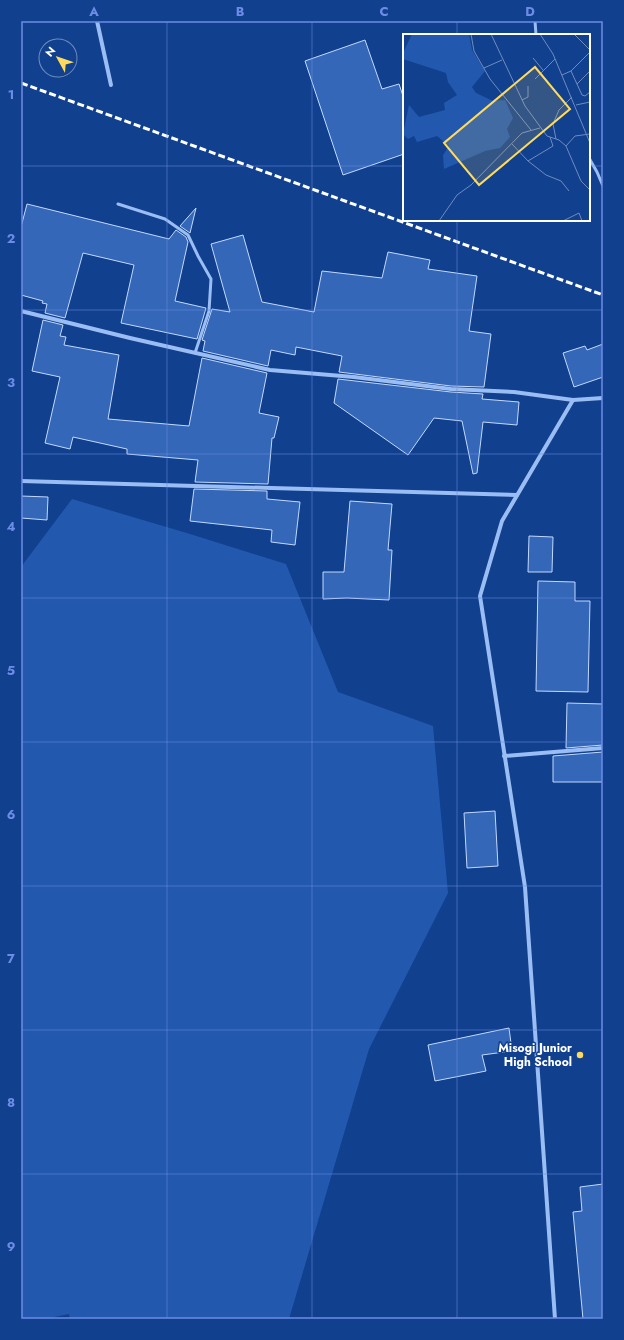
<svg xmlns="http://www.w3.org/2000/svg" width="624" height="1340" font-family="Jost,sans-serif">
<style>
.green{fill:#2259af}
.building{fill:#3467b7;stroke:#c2d9fd}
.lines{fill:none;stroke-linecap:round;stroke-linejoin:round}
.lane{stroke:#9abdf3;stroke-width:3}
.street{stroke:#9abdf3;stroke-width:4}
.rail{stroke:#fff;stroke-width:3;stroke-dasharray:7 3;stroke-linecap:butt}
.grid{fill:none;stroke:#6c8ce6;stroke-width:1;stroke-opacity:0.55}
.poi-dot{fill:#ffda5c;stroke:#11408f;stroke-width:1.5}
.labels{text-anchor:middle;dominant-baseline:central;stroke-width:3;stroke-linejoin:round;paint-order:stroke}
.poi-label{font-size:12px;font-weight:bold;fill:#fff;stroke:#11408f;text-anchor:end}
.inset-road{fill:none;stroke:#708cbc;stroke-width:1}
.view{fill:#ffda5c;fill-opacity:0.15;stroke:#ffda5c;stroke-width:2}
.inset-edge{fill:none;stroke:#fff;stroke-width:2}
.neatline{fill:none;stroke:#6c8ce6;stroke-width:1.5}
.grid-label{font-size:13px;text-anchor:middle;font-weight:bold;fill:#6c8ce6}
</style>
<rect width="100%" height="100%" fill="#11408f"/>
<path class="green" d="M72,499l118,35 96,30 52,128 95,34 15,167 -79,156 -80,270h-219l-1,-5 -24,5h-24v-752z"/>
<g class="building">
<path d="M365,40l17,49 17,-5 5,15v55l-61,21 -38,-114z"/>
<path d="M27,204l142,35 7,-9 10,7 2,5 -13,59 31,7 -9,31 -76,-16 13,-58 -51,-12 -18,65 -20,-5 2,-9 -5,-1 1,-2 -22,-6v-68z"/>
<path d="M196,208l-6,25 -10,-7z"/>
<path d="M243,235l19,67 52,10 8,-41 60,7 6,-26 42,8 -2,9 49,7 -8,55 22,3 -7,53 -33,-1 -112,-14 3,-16 -46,-9 -1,8 -24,-5 -3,16 -65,-15 2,-10 -3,-1 10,-31 18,3 -19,-68z"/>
<path d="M43,320l20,5 -3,11 6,1 -2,8 55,10 -11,64 81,7 13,-68 65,15 -8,40 20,4 -5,21h-2l-4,46 -73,-2 3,-22 -71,-6v-5l-54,-12 -3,12 -25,-6 15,-66 -28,-6z"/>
<path d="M603,344v33l-29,10 -11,-34 22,-7 2,4z"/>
<path d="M338,379l113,13 32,2 -1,5 37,3 -2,23 -34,-3 -6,51 -4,1 -11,-53 -28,-3 -26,37 -74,-52z"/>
<path d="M194,489l73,2v8l33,3 -5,43 -24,-3 1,-12 -82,-9z"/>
<path d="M21,496l27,1 -1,23 -26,-2z"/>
<path d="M350,501l42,3 -4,46h4l-3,50 -42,-2 -24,1v-27h21z"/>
<path d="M529,536l24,1 -1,35h-24z"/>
<path d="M538,581l37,1v19h15l-2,91 -52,-1z"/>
<path d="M567,703l36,1v41l-37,3z"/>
<path d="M603,752v30h-50v-26z"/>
<path d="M495,811l3,55 -31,2 -3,-55z"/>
<path d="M509,1028l3,23 -30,4 4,16 -51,10 -7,-36z"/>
<path d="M603,1184v135h-20l-10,-107 9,-1 -2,-24z"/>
</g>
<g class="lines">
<g class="lane">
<path d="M535,21l1,14"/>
<path d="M589,158l8,14 6,14"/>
<path d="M118,204l47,15 23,16 10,21 13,23 -2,32 -14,42"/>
</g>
<g class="street">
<path d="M97,21l14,64"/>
<path d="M21,311l109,27 140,32 84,7 97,12 63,3 59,8 30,-2"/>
<path d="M21,481l496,14"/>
<path d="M504,756l99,-8"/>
<path d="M555,1319l-30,-432 -45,-291 22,-75 71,-121"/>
</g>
<path class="rail" d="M21,83l582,212"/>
</g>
<path class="grid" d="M167,21v1298M312,21v1298M457,21v14M21,166h383M589,166h14M457,220v1099M21,310h582M21,454h582M21,598h582M21,742h582M21,886h582M21,1030h582M21,1174h582"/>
<circle class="poi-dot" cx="580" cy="1055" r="4"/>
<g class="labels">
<g class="poi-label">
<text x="572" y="1048">Misogi Junior<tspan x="572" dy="14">High School</tspan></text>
</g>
</g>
<g transform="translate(403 34)">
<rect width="187" height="187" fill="#11408f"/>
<path d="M9,0h57l3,16 13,21 -13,16 4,6 17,8 12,-1 8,18 -6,11 3,8 -10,11 -15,3 -41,18 -1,-14 6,-9 -12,-10 -20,6 -3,-6 -6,3 -5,-5 6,-29 10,12 26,-7 -1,-7 13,-8 -9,-13 -2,-9 -43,-14v-6z" fill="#2259af"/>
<path class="inset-road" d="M68,0l3,17 16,28 41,51M88,0l34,72 22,30 12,4 7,6 15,35 9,9M137,0l13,20 37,89M171,0l16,16M130,24l10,12M81,34l18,-8M168,37l11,24 3,1 5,-4M159,41l9,-4 19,-19M132,45l20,-20M174,50l13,-13M119,66l6,-3v-11M173,71l14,-3M153,105l-3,-15 6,-14 13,-13M109,110l16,17 18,14 15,6 8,10M163,112l9,-10 15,-2M125,127l25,-15 -3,-9M36,187l18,-26 14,-10 51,-52 18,-5M160,187l16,-8 3,8"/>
<path class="view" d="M132,33l35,42 -91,76 -35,-42z"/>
<rect width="187" height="187" class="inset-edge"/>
</g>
<rect width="624" height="1340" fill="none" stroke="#11408f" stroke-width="44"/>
<g transform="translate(58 58) rotate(310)"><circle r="19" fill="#11408f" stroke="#708cbc"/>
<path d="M0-3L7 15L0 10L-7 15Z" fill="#ffda5c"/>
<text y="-6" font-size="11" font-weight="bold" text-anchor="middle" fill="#ffffff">N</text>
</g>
<rect x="22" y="22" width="580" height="1296" class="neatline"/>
<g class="grid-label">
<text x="94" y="16">A</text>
<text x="240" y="16">B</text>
<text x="384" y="16">C</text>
<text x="530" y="16">D</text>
<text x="11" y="99">1</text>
<text x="11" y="243">2</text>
<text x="11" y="387">3</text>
<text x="11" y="531">4</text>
<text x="11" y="675">5</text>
<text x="11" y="819">6</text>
<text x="11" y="963">7</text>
<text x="11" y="1107">8</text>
<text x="11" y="1251">9</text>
</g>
</svg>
